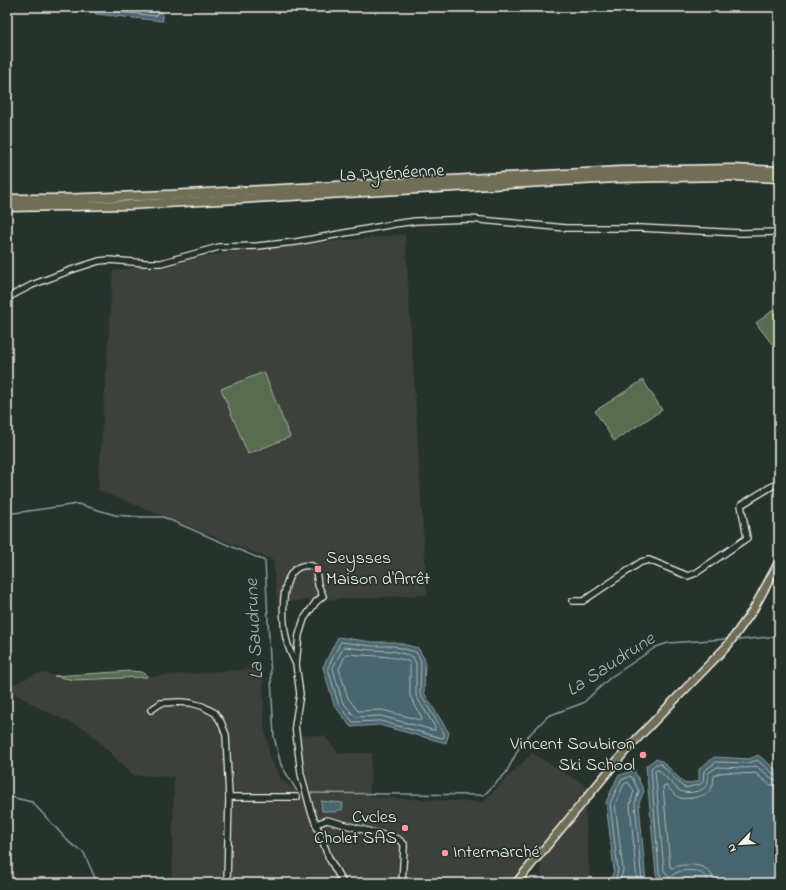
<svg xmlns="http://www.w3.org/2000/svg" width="786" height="890" font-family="'Indie Flower',sans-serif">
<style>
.built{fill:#3c413a}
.green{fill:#596c50;stroke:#a6ae9c}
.water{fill:#49666f;stroke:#8d9e9f}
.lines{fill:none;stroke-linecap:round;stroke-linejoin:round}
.shore{stroke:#b0b9b8;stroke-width:1}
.stream{stroke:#8d9e9f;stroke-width:1.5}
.minor-casing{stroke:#f4f1e8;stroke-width:8}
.major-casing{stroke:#f4f1e8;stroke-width:10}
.highway-casing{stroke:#f4f1e8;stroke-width:11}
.minor{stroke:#26332d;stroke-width:5.5}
.major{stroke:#716e59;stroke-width:7}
.highway{stroke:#716e59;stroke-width:8}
.poi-dot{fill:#ff9aa2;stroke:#26332d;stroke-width:1.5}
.labels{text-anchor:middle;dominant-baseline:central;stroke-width:3.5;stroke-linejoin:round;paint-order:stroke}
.street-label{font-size:18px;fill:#f4f1e8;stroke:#26332d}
.poi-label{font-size:18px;fill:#f4f1e8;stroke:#26332d;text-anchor:start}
.water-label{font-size:19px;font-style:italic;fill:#b0b9b8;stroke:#26332d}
</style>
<rect width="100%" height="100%" fill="#26332d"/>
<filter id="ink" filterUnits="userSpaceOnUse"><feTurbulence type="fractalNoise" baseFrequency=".025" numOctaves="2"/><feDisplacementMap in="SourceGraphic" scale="8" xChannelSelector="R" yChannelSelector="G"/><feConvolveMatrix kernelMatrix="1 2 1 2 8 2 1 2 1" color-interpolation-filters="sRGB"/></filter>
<g filter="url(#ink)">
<g class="built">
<path d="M405,234l22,361 -150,7 -4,-42 -175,-70 15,-219 119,-19z"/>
<path d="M263,668l1,57 6,33 12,22 17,14h12l-10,-41 -1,-18 25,1 13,17h34l-3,44 114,5 49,-49 56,34 -78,96h-338l2,-106 -41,-2 -46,-45 -44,-20 -36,-21v-2l29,-13 7,-1 31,7 58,-2z"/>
<path d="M585,805l5,78h-48l-2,-23z"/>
</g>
<g class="green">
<path d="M775,309l4,6v23l-7,6 -16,-21z"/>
<path d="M264,372l26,65 -42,17 -27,-65z"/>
<path d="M643,380l19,30 -48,31 -19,-30z"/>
<path d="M131,671l11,1 5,3v2l-73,3 -20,-4z"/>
</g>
<g class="water">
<path d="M93,7h68l2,14 -67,-7z"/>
<path d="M338,637l34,5h22l24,6 7,12 -1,33 25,40 -3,10 -67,-18 -28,2 -17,-22 -11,-38z"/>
<path d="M758,755l21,17v111h-74l-16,-3 -28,3 -5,-9 -10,-108 9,-7 7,2 23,23 14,-3v-12l15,-12 35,2z"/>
<path d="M634,770l10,21 -5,12 7,80h-36l4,-13 -8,-68 12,-26z"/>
<path d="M321,801l22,2 -1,7h-5l-1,2 -14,-1z"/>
</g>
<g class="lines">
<g class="shore">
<path d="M97,7l3,3 56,6 2,-2 -1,-7"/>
<path d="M341,642l31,4h21l23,6 5,9 -1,33 24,39v4l-2,1 -62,-17 -27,1 -15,-19 -10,-35z"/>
<path d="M344,647l27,3 22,1 19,5 4,7v33l19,31v3h-2l-52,-14 -26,1 -13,-16 -9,-33z"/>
<path d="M348,654c20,2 41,1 60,7l2,3v32l12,22v2h-2l-38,-10 -24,1 -10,-13 -9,-29 7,-15z"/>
<path d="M615,883l3,-13 -8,-67 11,-23 10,-4 8,15 -4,12 7,80"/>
<path d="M620,883l3,-13 -8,-66 9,-20 4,-2 6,9 -4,13 7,79"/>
<path d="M664,883l-5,-11 -8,-104 5,-4h5l21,22 4,2 15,-4 2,-3 1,-10 12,-9 33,1 8,-3 18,15 4,1"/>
<path d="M708,883c-1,-14 -20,-14 -30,-11 -4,1 -6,4 -8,6l-6,-7 -9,-101h4c6,6 13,15 20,20 6,5 23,2 27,-4 3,-4 2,-8 2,-13l9,-6 32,1 7,-2 17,13 6,2"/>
<path d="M714,883c-1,-20 -27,-21 -42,-15l-2,-1 -7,-81 3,-1c4,5 8,10 14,13 4,1 8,0 12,0 15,-3 21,-5 22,-22 10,-8 28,0 41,-3l14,11 10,3"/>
</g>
<g class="stream">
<path d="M7,514l71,-10 37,11 27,2h21l102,44 9,176 7,28 16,26"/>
<path d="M739,640l40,-4"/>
<path d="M309,793l175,2 22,-22 16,-31 26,-26 35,-13 28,-26 45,-30 12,-4 59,-4"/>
<path d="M7,796l25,6 38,41 14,10 11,25v5"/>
</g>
<defs>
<g id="minor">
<path d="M7,298l25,-13 39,-15 28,-9 10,-1 36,3h16l58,-16 38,-1 39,-4 98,-18 22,-3 54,-2 96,9h74l101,5 38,-1"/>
<path d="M573,601h10l58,-39 8,-2 39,16 8,-3 51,-35 -6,-33 38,-23"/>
<path d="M296,664c-4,-8 -8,-16 -10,-26 -4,-20 -8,-79 26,-72l4,4 2,15 5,11 -7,6 -12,17 -5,16 -3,29 4,30 -5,31 6,49 10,37 18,47 14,25"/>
<path d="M151,710l10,-7 19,-1 11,1 11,3 13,7 6,9 5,13 3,62 -2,86"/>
<path d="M229,797h68"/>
<path d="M316,824l11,-4 71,19 6,5v4l-2,35"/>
</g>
<path id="major" d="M516,883l111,-134 101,-104 25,-35 26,-48"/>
<g id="highway">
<path d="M7,199h51l111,-4 452,-24 111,-2 47,2"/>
<path d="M7,207l121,-2 489,-27 114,-2 48,2"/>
</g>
</defs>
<use href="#minor" class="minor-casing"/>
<use href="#major" class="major-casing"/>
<use href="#highway" class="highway-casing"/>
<use href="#minor" class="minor"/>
<use href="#major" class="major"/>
<use href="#highway" class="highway"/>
</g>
</g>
<g class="poi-dot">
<rect x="314" y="565" width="8" height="8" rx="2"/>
<circle cx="643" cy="755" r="4"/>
<circle cx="405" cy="828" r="4"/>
<circle cx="445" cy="853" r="4"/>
</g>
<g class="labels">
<g class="street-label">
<text transform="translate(392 174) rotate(-3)">La Pyrénéenne</text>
</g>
<g class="poi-label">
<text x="326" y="559">Seysses<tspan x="326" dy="21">Maison d'Arrêt</tspan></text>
<text x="635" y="745" text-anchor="end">Vincent Soubiron<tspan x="635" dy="21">Ski School</tspan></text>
<text x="397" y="818" text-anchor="end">Cvcles<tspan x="397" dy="21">Cholet SAS</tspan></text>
<text x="453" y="853">Intermarché</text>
</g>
<g class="water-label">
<text transform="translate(255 629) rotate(-93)">La Saudrune</text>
<text transform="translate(611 665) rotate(-33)">La Saudrune</text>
</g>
</g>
<rect width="786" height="890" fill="none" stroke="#26332d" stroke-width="24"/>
<rect x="12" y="12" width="762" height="866" fill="none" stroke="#f4f1e8" stroke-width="1.5" filter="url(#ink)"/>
<g transform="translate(740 844) rotate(245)" stroke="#26332d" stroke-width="3" paint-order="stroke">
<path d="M0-3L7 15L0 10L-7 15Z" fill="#f4f1e8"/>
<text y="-6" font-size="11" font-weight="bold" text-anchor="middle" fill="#f4f1e8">N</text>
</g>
</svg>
